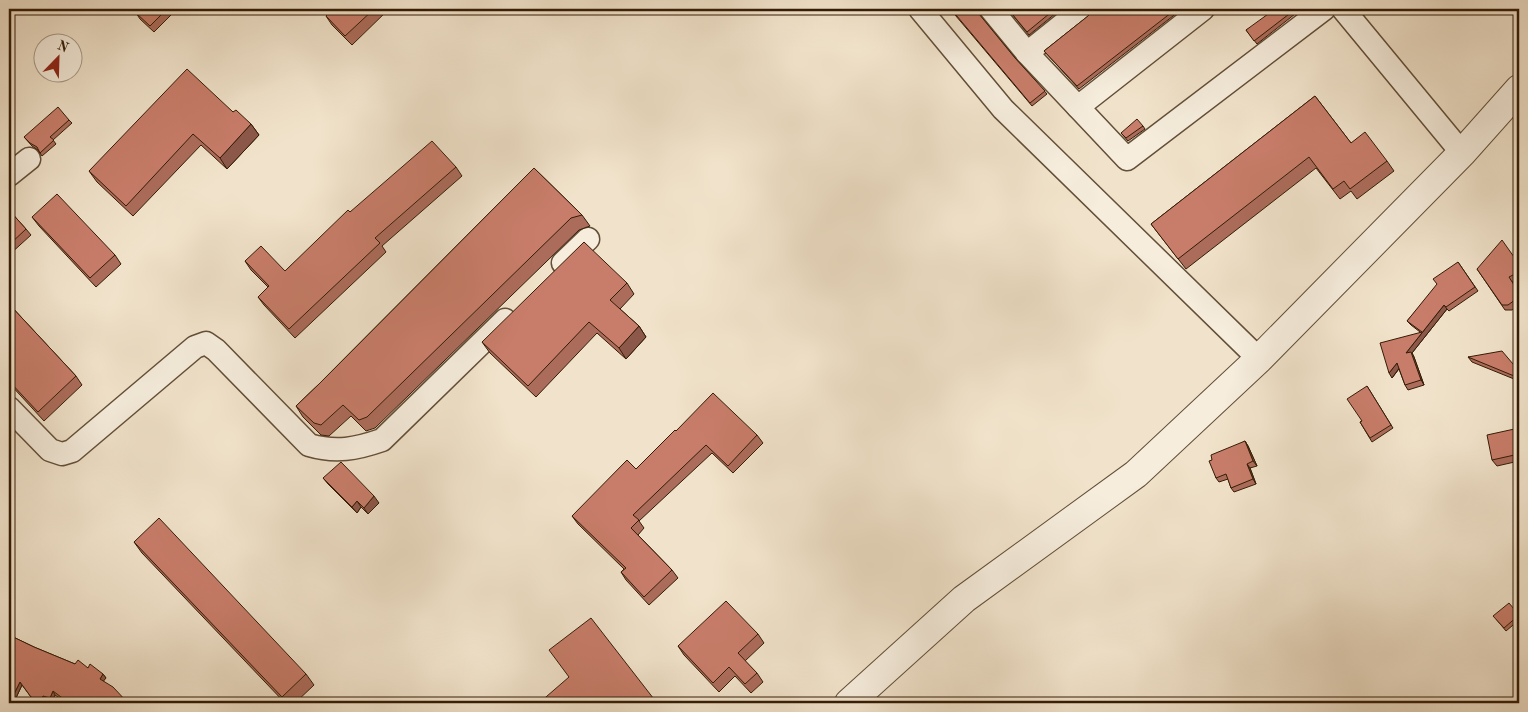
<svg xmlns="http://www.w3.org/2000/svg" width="1528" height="712" font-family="'Old Standard TT',serif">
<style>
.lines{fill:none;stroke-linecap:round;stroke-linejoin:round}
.minor-casing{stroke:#634e37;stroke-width:25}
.tertiary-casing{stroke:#634e37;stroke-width:30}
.minor{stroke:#f6eddd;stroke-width:22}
.tertiary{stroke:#f6eddd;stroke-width:28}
.wall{fill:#ac6c5b;stroke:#341c06}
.shaded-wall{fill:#8c584a;stroke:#341c06}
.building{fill:#c87d6a;stroke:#341c06}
</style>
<rect width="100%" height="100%" fill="#f1e3cb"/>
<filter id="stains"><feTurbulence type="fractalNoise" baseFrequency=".004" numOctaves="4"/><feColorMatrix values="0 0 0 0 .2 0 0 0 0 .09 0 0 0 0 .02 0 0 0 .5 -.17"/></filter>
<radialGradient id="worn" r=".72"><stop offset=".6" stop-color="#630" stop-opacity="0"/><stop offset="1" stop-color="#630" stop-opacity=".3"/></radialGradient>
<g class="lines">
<defs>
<g id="minor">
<path d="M920,9l83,100 256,250"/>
<path d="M991,9l36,44 100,106 197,-150"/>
<path d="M1343,9l119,144"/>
<path d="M1027,53l55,-44"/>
<path d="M1078,107l125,-98"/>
<path d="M9,175l20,-16"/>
<path d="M563,263l25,-24"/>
<path d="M9,408l41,42 12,4 10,-3 123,-104 11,-4 10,7 93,95c27,8 47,4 73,-5l123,-120"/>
</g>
<path id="tertiary" d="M849,703l115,-104 172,-125 123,-115 203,-206 57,-64"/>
</defs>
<use href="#minor" class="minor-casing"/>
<use href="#tertiary" class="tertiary-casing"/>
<use href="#minor" class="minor"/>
<use href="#tertiary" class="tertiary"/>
</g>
<g class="wall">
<path d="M139,9h38l-23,23 -14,-13 -4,-6z"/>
<path d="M333,9h56l-37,36 -20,-20 -6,-9z"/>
<path d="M950,9l28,3 2,4 35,42 32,36 -15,12z"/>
<path d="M1008,9h53l-32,26z"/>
<path d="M1092,9h90l-103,80 -35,-38 44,-35 4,-5z"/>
<path d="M1291,9l4,5 -38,30 -11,-14z"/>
<path d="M1315,96l36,47 36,18 7,10 -37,28 -6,-8 -11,8 -24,-31 -130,101 -35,-45z"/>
<path d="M233,112l18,12 8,11 -32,34 -26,-24 -68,71 -36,-34 -8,-11z"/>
<path d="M69,120l3,3 -19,17 3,4 -14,12 -4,-6 -6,-4 -8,-9z"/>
<path d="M1143,126l2,3 -17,12 -7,-8z"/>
<path d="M456,167l6,9 -80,70 4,6 -91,86 -31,-33 -6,-8 10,-10 -17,-17 -6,-9 40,10 65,-59z"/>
<path d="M534,168l48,47 8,11 -11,4 -204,198 -9,3 -15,-15 -22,20 -8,-1 -18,-18 -7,-11 23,-22z"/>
<path d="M9,210l17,19 5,6 -22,20z"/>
<path d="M32,217l83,38 6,9 -25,23 -57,-61z"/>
<path d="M1458,262l20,29 -29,20 -2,-2 -35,44 2,4 10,28 -16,5 -3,-5 -6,-16 -7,9 28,-46 -9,-7 -4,-4z"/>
<path d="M1519,264v15l-7,3 7,10v13l-7,5h-7l-28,-41z"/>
<path d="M627,283l7,11 -14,15 19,17 7,11 -20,22 -29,-26 -61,64 -46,-44 -8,-11z"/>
<path d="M9,304l67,72 6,9 -38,36 -35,-38z"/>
<path d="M1468,357l51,14v10l-47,-19z"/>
<path d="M1367,386l26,42 -21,14 -12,-20 2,-1z"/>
<path d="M1519,428v33l-22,5 -5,-6z"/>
<path d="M676,431l81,4 6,8 -30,30 -21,-20 -73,68 5,7 -6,7 34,35 6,8 -29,27 -23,-25 -5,-8 3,-3 -46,-45 -6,-8 64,-47z"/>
<path d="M1245,441l3,5 9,20 -7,2 6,16 -22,8 -3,-4 -3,-9 -9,3 -3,-4 -4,-18z"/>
<path d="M323,478l56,25 -11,11 -7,-7 -4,6 -29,-29z"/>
<path d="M134,542l172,132 8,11 -19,18h-10l-143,-150z"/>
<path d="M1519,615v5l-13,11 -10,-12z"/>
<path d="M758,634l6,9 -19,18 12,12 6,9 -12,11 -16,-17 -16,16 -35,-37 -6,-9z"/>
<path d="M9,635l25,12 41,17 13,4 15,6 3,4 -3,3 25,22h-61l-12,-8 -3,7 -7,-3 -1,4h-5l-5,-2 -12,-16 -7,15 -6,-3z"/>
</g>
<g class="shaded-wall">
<path d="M251,124l8,11 -32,34 -7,-11z"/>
<path d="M1444,305l3,4 -35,44 2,4 10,28 -18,-32z"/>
<path d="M639,326l7,11 -20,22 -7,-11z"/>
<path d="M1397,363l3,4 -8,11 -3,-5z"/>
<path d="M1245,441l3,5 9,20 -4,-5z"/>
<path d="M1247,464l3,4 6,16 -3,-5z"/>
<path d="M374,496l5,7 -11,11 -4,-6z"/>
<path d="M357,501l4,6 -4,6 -5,-6z"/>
<path d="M103,674l3,4 -4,5 -2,-4z"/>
<path d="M20,682l2,3 -7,15 -2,-4z"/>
<path d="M53,691l2,4 -3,7 -2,-4z"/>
<path d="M43,696l2,3 -1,4h-2l-2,-2z"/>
</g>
<g class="building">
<path d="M139,9h28l-17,17 -14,-13z"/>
<path d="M333,9h41l-29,27 -19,-20z"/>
<path d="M951,9h25l3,5 36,44 30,33 -15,12z"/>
<path d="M1008,9h47l-28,23z"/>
<path d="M1092,9h84l-99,77 -33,-35 44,-35 4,-5z"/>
<path d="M1275,9h16l2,2 -39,30 -8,-11z"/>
<path d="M187,69l46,43 3,-2 15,14 -31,34 -27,-24 -67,72 -37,-35z"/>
<path d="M1315,96l36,47 14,-11 22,29 -37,28 -6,-8 -11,8 -24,-32 -131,102 -27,-35z"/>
<path d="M58,107l11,13 -19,17 4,3 -14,13 -3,-6 -7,-4 -6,-6z"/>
<path d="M1137,119l6,7 -17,12 -5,-5z"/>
<path d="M432,141l24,26 -81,71 5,5 -91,86 -31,-32 11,-11 -24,-25 16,-15 24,25 63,-61 2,2z"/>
<path d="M534,168l48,47 -11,3 -204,199 -8,3 -16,-15 -22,20 -7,-2 -18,-17 23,-22z"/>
<path d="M57,194l58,61 -25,23 -58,-61z"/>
<path d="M9,210l17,19 -17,16z"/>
<path d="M1502,240l17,24v8l-10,5 10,16v4l-11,8h-6l-25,-36z"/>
<path d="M584,242l43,41 -17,17 29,26 -20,22 -30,-26 -61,64 -46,-44z"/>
<path d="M1458,262l17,25 -29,20 -2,-2 -38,48 5,-1 10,28 -16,5 -8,-22 -8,10 -9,-30 42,-11 -15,-11 30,-37 -4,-5z"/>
<path d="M9,304l67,72 -38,36 -29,-31z"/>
<path d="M1502,351l17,20v7l-51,-21z"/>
<path d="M1367,386l24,39 -21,13 -10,-16 2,-1 -15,-22z"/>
<path d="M713,393l44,42 -29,31 -22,-21 -73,70 6,5 -8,8 41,42 -28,27 -23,-25 5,-4 -54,-52 55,-56 9,9 39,-39 1,1z"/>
<path d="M1519,428v26l-27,6 -5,-25z"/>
<path d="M1245,441l8,20 -6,3 6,15 -22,9 -5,-14 -10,4 -7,-17 3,-1 -1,-5z"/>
<path d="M341,462l33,34 -10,12 -7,-7 -5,6 -29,-29z"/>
<path d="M159,518l147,156 -24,23 -148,-155z"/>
<path d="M726,601l32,33 -20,19 19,20 -12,11 -16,-17 -16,16 -35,-37z"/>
<path d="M1509,603l10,12 -15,13 -11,-12z"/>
<path d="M591,618l66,85h-118l30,-26 -20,-27z"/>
<path d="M9,635l25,12 41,17 3,-4 10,8 2,-4 13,10 -3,5 13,8 15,16h-52l-1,-1 -1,1h-5l-16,-12 -3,7 -7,-2 -3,5 -9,-4 -11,-15 -7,14 -4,-2z"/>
</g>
<rect width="1528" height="712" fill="none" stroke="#f1e3cb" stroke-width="30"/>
<rect x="10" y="10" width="1508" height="692" fill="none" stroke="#341c06" stroke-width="2.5"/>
<rect x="15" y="15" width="1498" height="682" fill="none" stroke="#341c06"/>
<g transform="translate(58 58) rotate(23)"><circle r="24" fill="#f6eddd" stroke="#a89987"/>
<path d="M0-4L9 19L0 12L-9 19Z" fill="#8f2418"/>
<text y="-8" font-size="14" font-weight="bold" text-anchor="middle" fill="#341c06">N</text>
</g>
<rect width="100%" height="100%" filter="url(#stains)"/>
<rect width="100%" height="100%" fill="url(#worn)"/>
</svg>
